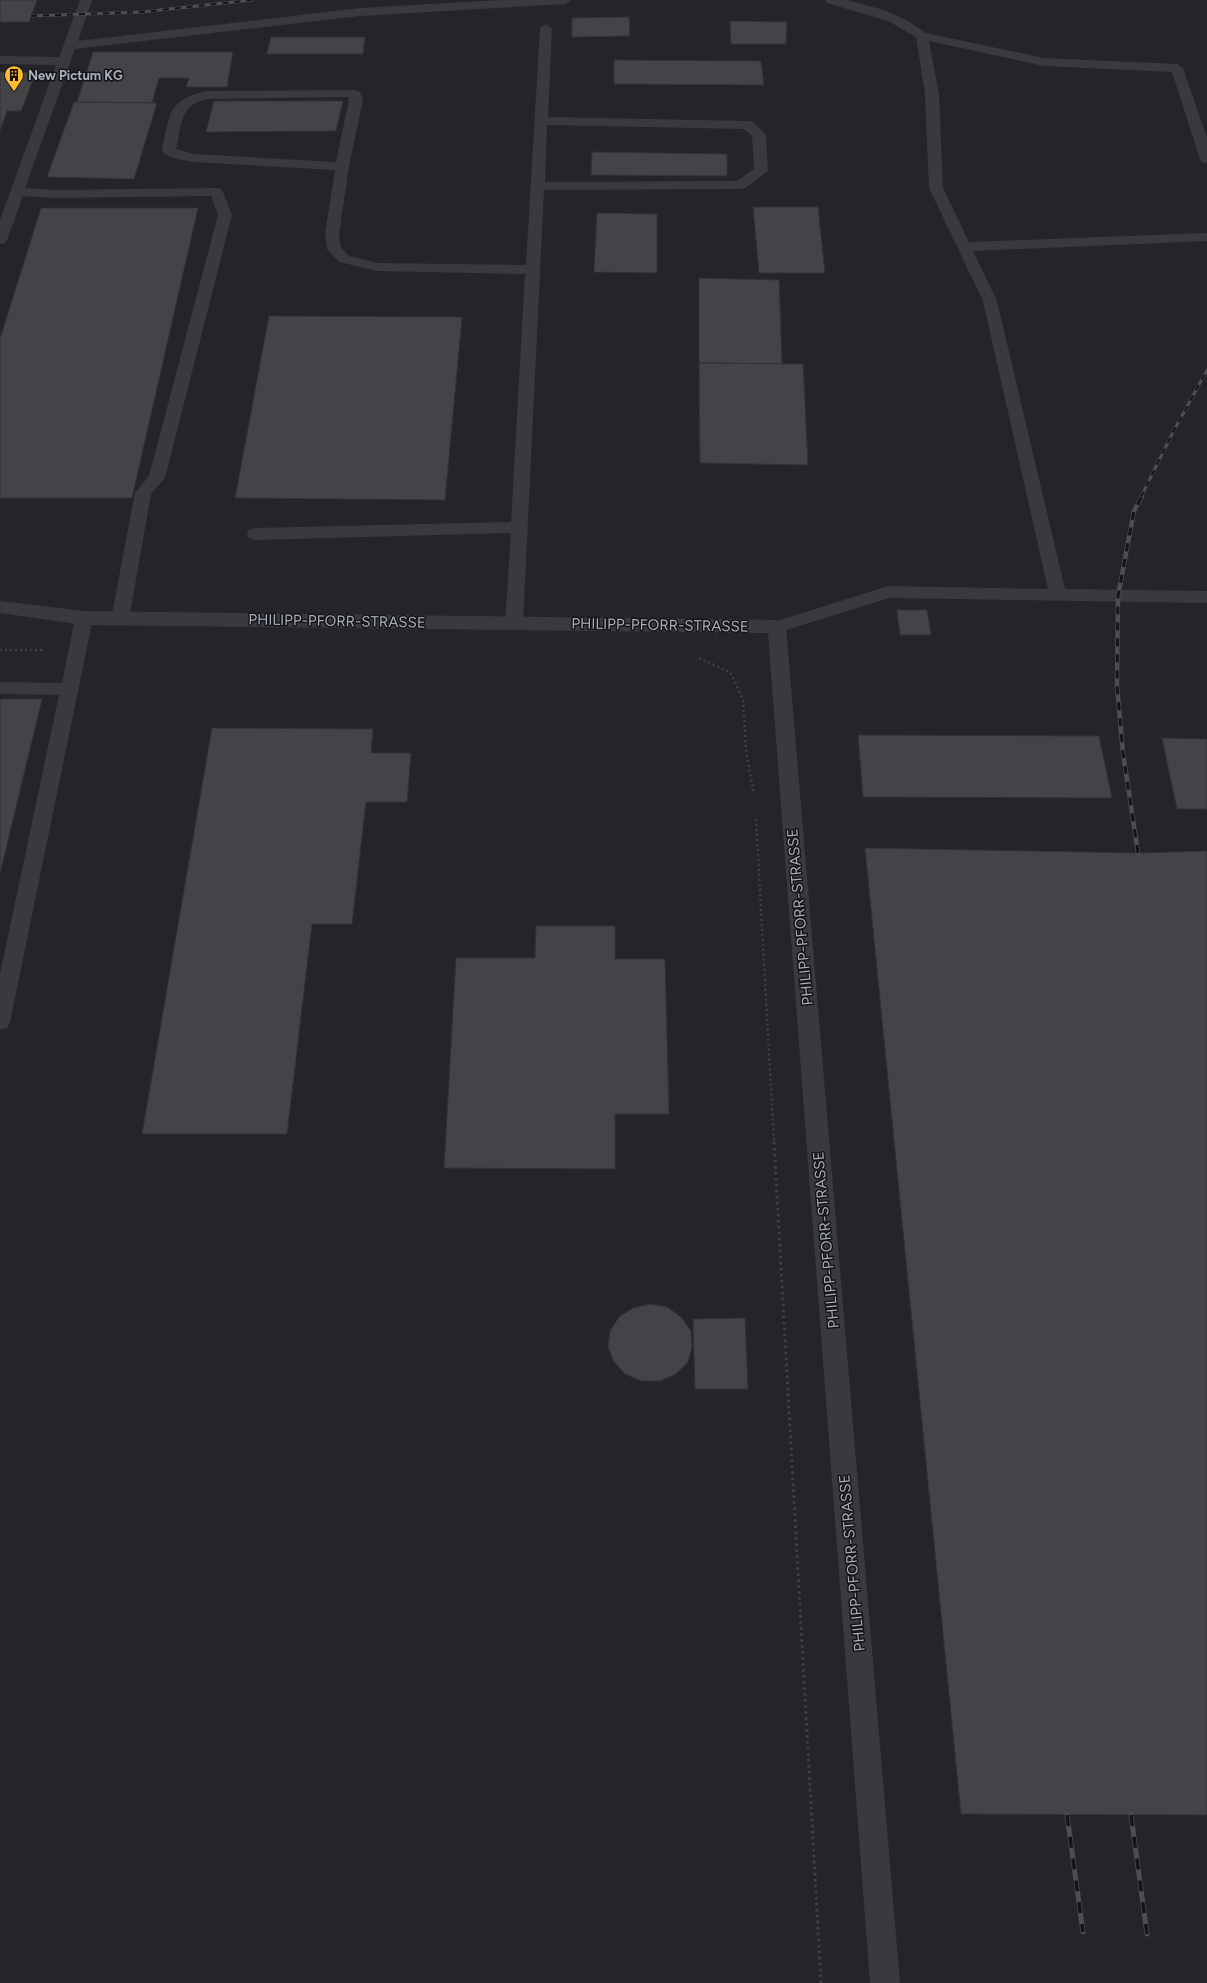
<svg xmlns="http://www.w3.org/2000/svg" width="1207" height="1983" font-family="Figtree,sans-serif">
<style>
.built{fill:#252428}
.building{fill:#434448;stroke:#333237}
.lines{fill:none;stroke-linecap:round;stroke-linejoin:round}
.path-far1{stroke:#3f4147;stroke-width:2.5;stroke-dasharray:2 3;stroke-linecap:butt}
.path{stroke:#3f4147;stroke-width:3;stroke-dasharray:2.5 3.5;stroke-linecap:butt}
.lane{fill:#393a40;fill-rule:evenodd}
.street{fill:#393a40;fill-rule:evenodd}
.rail-far2-casing{stroke:#4c4e55;stroke-width:3}
.rail-far1-casing{stroke:#4c4e55;stroke-width:4.5}
.rail-casing{stroke:#4c4e55;stroke-width:5}
.rail-far2{stroke:#141416;stroke-width:2;stroke-dasharray:6;stroke-linecap:butt}
.rail-far1{stroke:#141416;stroke-width:3;stroke-dasharray:8;stroke-linecap:butt}
.rail{stroke:#141416;stroke-width:3.5;stroke-dasharray:11;stroke-linecap:butt}
.labels{text-anchor:middle;dominant-baseline:central;stroke-width:3;stroke-linejoin:round;paint-order:stroke}
.far-poi-label{font-size:13px;font-weight:bold;fill:#aaafbc;stroke:#141416;text-anchor:start}
.street-label{font-size:15px;fill:#aaafbc;stroke:#141416}
</style>
<rect width="100%" height="100%" fill="#19191b"/>
<rect class="built" x="0" y="0" width="1207" height="1983"/>
<g class="building">
<path d="M0,0h37l-8,22h-29z"/>
<path d="M629,17l1,19 -58,1v-19z"/>
<path d="M730,21l57,1 -1,22h-55z"/>
<path d="M271,37h94l-2,17h-96z"/>
<path d="M93,52h140l-6,35h-41l3,-9h-30l-7,25 -75,-1z"/>
<path d="M614,60l147,1 3,24 -150,-1z"/>
<path d="M0,72h36l-15,39h-14l-7,20z"/>
<path d="M214,101h129l-7,30 -130,1z"/>
<path d="M74,102l83,1 -23,76 -87,-2z"/>
<path d="M592,152l135,2v22l-136,-1z"/>
<path d="M753,207h65l7,66h-66z"/>
<path d="M41,208h157l-66,290h-132v-159z"/>
<path d="M597,213l60,1v59l-63,-1z"/>
<path d="M699,278l80,2 3,84 -83,-1z"/>
<path d="M269,316l193,1 -17,183 -210,-2z"/>
<path d="M699,363l104,1 5,101 -108,-2z"/>
<path d="M897,610h30l4,25h-31z"/>
<path d="M0,699h42l-42,175z"/>
<path d="M212,728l161,1 -2,24h40l-4,49h-41l-14,122h-40l-25,210h-145z"/>
<path d="M858,735l241,1 13,62 -249,-1z"/>
<path d="M1162,738l45,1v70h-30z"/>
<path d="M865,848l273,5 69,-2v964l-246,-1z"/>
<path d="M536,926h79v33h50l4,155h-54v55l-171,-1 12,-210h79z"/>
<path d="M650,1304l17,3 14,10 10,14 1,16 -4,15 -12,12 -16,7h-18l-17,-7 -11,-12 -6,-15 2,-16 9,-14 14,-9z"/>
<path d="M745,1318l3,71h-53l-2,-70z"/>
</g>
<g class="lines">
<g class="path-far1">
<path d="M0,650h44"/>
<path d="M699,658l31,14 13,27 3,51 8,44"/>
<path d="M756,819l18,324"/>
</g>
<path class="path" d="M774,1142l47,841"/>
<g class="lane">
<path d="M80,0h12l-14,41 282,-33 141,-8h70l-6,4 -205,12 -285,33 -50,139 28,2 163,-2 5,1 2,3 9,23 -67,263 -14,16 -22,125 -3,4 -6,2 -6,-2 -3,-4 24,-126 14,-17 69,-261 -7,-19 -158,2 -30,-2 -16,44 -2,3 -5,1v-24l56,-155 -56,-1v-8l59,1z"/>
<path d="M825,0h22l37,10 24,11 18,12 118,25 133,6 6,4 24,70v25l-5,-1 -2,-3 -28,-87 -128,-6 -115,-25 10,53 4,94 26,54 238,-9v8l-234,10 24,50 68,288 142,2v12l-318,-5 -112,35 -6,-2 -3,-4 3,-4 117,-37 160,3 -65,-288 -54,-113 -4,-94 -9,-57 -28,-16 -61,-18z"/>
<path d="M546,24l6,4 -4,89 200,4 5,1 13,13 2,36 -23,17 -5,1 -196,1 -21,433 -3,4 -6,2 -6,-2 -3,-4 6,-90 -256,7 -6,-2 -2,-4 2,-4 6,-2 256,-6 14,-248 -147,-3 -39,-9 -12,-13 -2,-15 10,-64 -141,-8c-9,-2 -26,-3 -32,-11 8,-36 4,-50 44,-60l149,-1 5,2 3,8 -14,66 -10,68 2,14 8,8 29,7 148,2 14,-237zM348,97l1,3 -13,62 -142,-8 -18,-5c6,-25 3,-43 30,-50zM547,125l197,4 8,7 2,33 -17,12 -192,1z"/>
<path d="M84,612l6,2 3,4 -83,404 -3,6 -7,2v-56l59,-279 -59,-1v-12l62,1 13,-65 3,-4z"/>
</g>
<path class="street" d="M0,601l84,10 693,9 7,2 2,5 114,1356h-30l-102,-1350 -684,-8 -84,-12z"/>
<defs>
<g id="rail-far2">
<path d="M31,16l111,-4 110,-12"/>
<path d="M1141,497l31,-63 35,-64"/>
</g>
<path id="rail-far1" d="M1138,853l-15,-100 -6,-67 1,-90 16,-85 8,-15"/>
<g id="rail">
<path d="M1067,1815l16,117"/>
<path d="M1131,1815l16,119"/>
</g>
</defs>
<use href="#rail-far2" class="rail-far2-casing"/>
<use href="#rail-far1" class="rail-far1-casing"/>
<use href="#rail" class="rail-casing"/>
<use href="#rail-far2" class="rail-far2"/>
<use href="#rail-far1" class="rail-far1"/>
<use href="#rail" class="rail"/>
</g>
<defs>
<symbol id="building-pin" viewBox="-11 -11 22 30"><path d="M0 17L-7.5 6A9.5 9.5 0 1 1 7.5 6Z" fill="#feb92e" stroke="#141416"/><path d="M-4-6H4V6H1V3H-1V6H-4ZM-2.5-4.3h1.7v1.8h-1.7ZM.8-4.3h1.7v1.8H.8ZM-2.5-1h1.7V.8h-1.7ZM.8-1h1.7V.8H.8Z" fill="#111"/></symbol>
</defs>
<g fill-rule="evenodd">
<use href="#building-pin" x="3" y="64" width="22" height="30"/>
</g>
<g class="labels">
<g class="far-poi-label">
<text x="28" y="75">New Pictum KG</text>
</g>
<g class="street-label">
<text transform="translate(337 621) rotate(1)">PHILIPP-PFORR-STRASSE</text>
<text transform="translate(660 625) rotate(1)">PHILIPP-PFORR-STRASSE</text>
<text transform="translate(800 917) rotate(-95)">PHILIPP-PFORR-STRASSE</text>
<text transform="translate(826 1240) rotate(-95)">PHILIPP-PFORR-STRASSE</text>
<text transform="translate(852 1563) rotate(-95)">PHILIPP-PFORR-STRASSE</text>
</g>
</g>
</svg>
